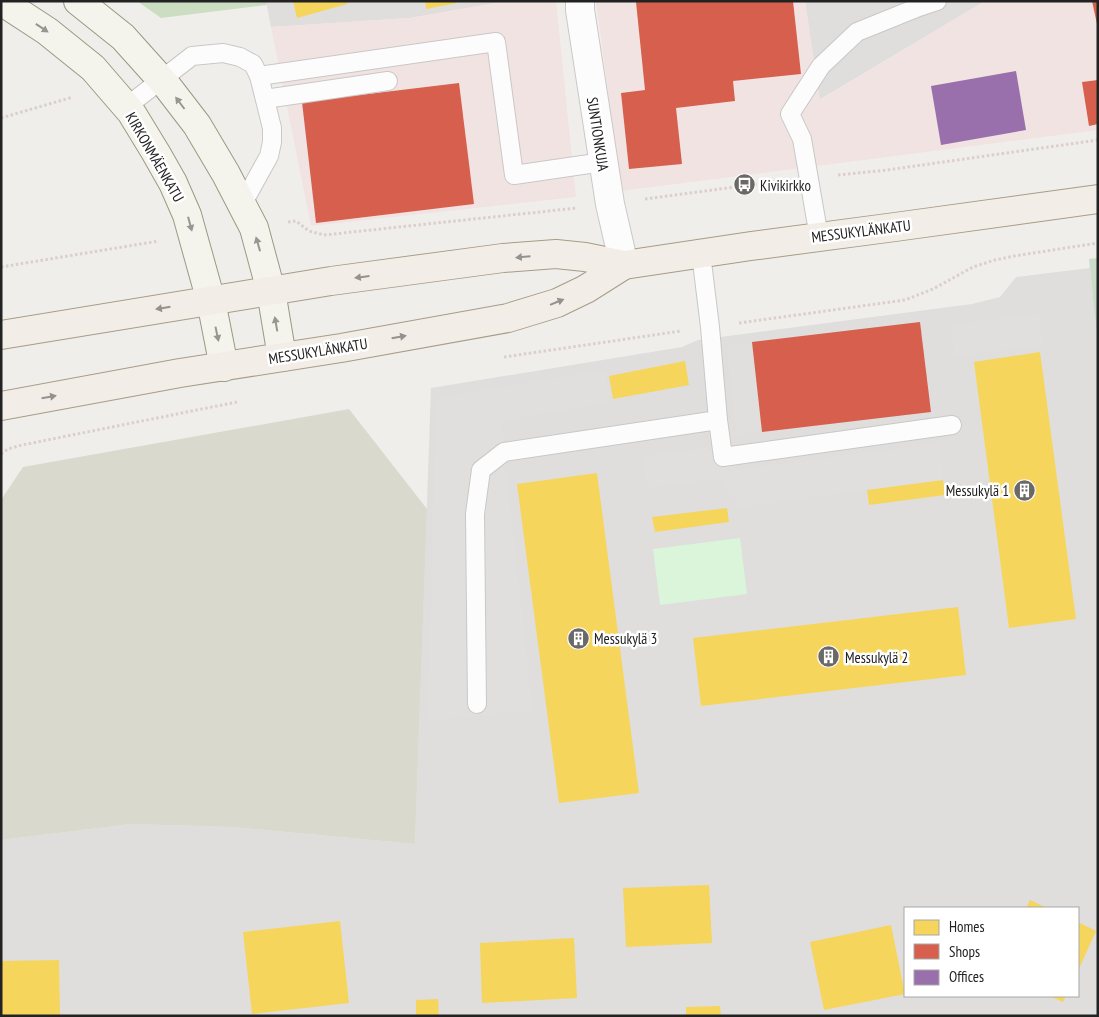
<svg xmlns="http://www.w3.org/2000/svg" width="1099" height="1017" font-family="'PT Sans Narrow',sans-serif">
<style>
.residential{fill:#dfdedc;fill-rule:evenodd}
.commercial{fill:#f1e3e1}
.construction{fill:#d9d9cd}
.forest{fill:#cbdec1}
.cemetery{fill:#cadbca}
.park{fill:#daf5da}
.parking{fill:#e0dfde}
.homes{fill:#f6d55c}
.shops{fill:#d6604d}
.offices{fill:#9970ab}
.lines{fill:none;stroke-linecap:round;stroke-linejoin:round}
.lane-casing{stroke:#c9c8c7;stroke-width:20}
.street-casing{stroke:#c9c8c7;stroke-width:30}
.secondary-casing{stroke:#999a82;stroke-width:30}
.primary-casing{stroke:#a79c86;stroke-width:30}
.path{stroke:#dccecd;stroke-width:3;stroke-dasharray:2.5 2.5;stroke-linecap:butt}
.lane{stroke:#fdfcfc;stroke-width:18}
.street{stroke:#fdfcfc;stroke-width:28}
.secondary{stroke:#f4f4ed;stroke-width:28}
.primary{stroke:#f3ede7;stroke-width:28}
.oneway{fill:#969692}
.oneway2{fill:#95928e}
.labels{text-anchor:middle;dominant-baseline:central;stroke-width:5;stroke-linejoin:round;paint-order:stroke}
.street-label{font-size:15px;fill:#222;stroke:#fff}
.poi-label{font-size:15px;fill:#222;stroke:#fff;text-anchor:start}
</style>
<rect width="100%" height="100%" fill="#f0eeeb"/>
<g class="residential">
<path d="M266,1h241l-97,17 -139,9z"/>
<path d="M805,1h180l-166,99z"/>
<path d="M1090,268l8,78v670h-1097v-176l131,-16 100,3 183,17 16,-456 251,-41 16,-7 274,-36 28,-7 16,-20zM905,908h173v88h-173z"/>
</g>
<g class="commercial">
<path d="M507,1h49l20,196 -265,29 -40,-199 139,-9z"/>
<path d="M596,1h209l15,99 165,-99h113v129l-477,61z"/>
</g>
<path class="construction" d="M349,409l78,100 -12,335 -183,-17 -100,-3 -131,16v-340l22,-33z"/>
<path class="forest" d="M137,1h129l1,4 -106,13z"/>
<path class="cemetery" d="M1098,258v88l-9,-87z"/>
<path class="park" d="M740,538l7,56 -87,11 -7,-56z"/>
<g class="parking">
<path d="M1039,313l3,32 -87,11 -4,-31z"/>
<path d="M752,342l10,90 -25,3 -10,-90z"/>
<path d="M605,370l5,33 -109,18 31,289 -104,11 8,-323z"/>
<path d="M940,443l3,37 -203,27 -20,-28 -73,9 -3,-32 62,-8 34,21z"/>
</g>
<g class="homes">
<path d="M293,1h54v3l-50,14z"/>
<path d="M425,1h32v2l-31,6z"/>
<path d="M1040,352l36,267 -67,9 -35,-266z"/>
<path d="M685,361l4,24 -76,14 -4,-23z"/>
<path d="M597,473l42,320 -80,10 -42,-319z"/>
<path d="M943,480l2,15 -76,10 -2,-15z"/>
<path d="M727,508l2,14 -74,10 -3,-15z"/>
<path d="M958,607l8,68 -265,31 -8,-68z"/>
<path d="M709,885l3,58 -86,4 -3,-59z"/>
<path d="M1030,900l17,8h-21z"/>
<path d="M340,921l9,82 -97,11 -9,-82z"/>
<path d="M1078,922l18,9 -18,40z"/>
<path d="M891,925l14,69 -81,16 -14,-68z"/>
<path d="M574,938l3,60 -95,5 -2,-60z"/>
<path d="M59,960l1,56h-59v-55z"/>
<path d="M1049,996h17l-3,6z"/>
<path d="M438,999l1,17h-23v-16z"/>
<path d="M720,1006l1,10h-35v-9z"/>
</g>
<g class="shops">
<path d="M642,1h151l8,73 -68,7 2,20 -59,7 6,56 -53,5 -8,-76 24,-3 -9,-88z"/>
<path d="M1092,1h6v23h-1z"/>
<path d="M1098,80v44l-9,2 -7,-44z"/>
<path d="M459,83l15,121 -158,19 -14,-121z"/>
<path d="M920,322l11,90 -169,20 -10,-90z"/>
</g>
<path class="offices" d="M1016,71l10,59 -85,15 -10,-59z"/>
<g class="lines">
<defs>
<g id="lane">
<path d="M259,76l237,-34 18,133 89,-13"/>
<path d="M265,99l123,-18"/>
<path d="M126,107l66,-51 31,-3 17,4 13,7 6,12 13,52v14l-3,14 -27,49"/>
<path d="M819,237l-17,-98 -12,-25 31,-48 36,-34 62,-25 18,-6"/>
<path d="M718,420l5,37 229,-32"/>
<path d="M477,704l-2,-190 6,-44 23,-18 214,-32 -8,-93 -9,-73"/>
</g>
<path id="street" d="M580,1v9l30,194 14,61"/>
<g id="secondary">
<path d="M1,1l46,30 46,37 38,44 25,41 17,30 14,32 24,86 13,66"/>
<path d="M78,1l45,36 44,49 30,39 29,49 28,54 17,63 11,66"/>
</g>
<g id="primary">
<path d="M1,335l330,-54 172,-23 53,-4 29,3 39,8 127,-19 144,-19 203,-28"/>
<path d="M1,406l179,-33 161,-25 167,-30 49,-15 29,-14 38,-24"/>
</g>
</defs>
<use href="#lane" class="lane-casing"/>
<use href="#street" class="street-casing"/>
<use href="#secondary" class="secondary-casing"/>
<use href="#primary" class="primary-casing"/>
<g class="path">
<path d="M1,118l72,-21"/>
<path d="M838,175l49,-5 211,-30"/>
<path d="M645,199l135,-18"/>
<path d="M288,222l8,-1 13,10 15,4 253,-27"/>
<path d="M1,267l158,-26"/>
<path d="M739,323l166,-23 28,-11 40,-22 22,-7 19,-4 84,-13"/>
<path d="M504,357l177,-26"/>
<path d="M1,454l7,-5 14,-4 215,-43"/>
</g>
<use href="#lane" class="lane"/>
<use href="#street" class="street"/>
<use href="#secondary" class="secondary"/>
<use href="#primary" class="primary"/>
</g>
<defs><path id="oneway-solid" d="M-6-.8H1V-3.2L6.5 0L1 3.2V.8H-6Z" transform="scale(1.25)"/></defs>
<g class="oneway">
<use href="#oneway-solid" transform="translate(42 28) rotate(34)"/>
<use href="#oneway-solid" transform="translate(180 103) rotate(-127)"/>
<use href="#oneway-solid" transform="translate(190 224) rotate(75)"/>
<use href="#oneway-solid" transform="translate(258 244) rotate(-106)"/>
<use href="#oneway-solid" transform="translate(276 324) rotate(-100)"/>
<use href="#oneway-solid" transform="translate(217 334) rotate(78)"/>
</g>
<g class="oneway2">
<use href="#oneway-solid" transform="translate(523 257) rotate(175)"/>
<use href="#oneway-solid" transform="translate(362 277) rotate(173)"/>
<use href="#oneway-solid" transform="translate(557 302) rotate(-22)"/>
<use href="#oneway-solid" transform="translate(163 308) rotate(171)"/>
<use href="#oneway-solid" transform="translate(399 337) rotate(-10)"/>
<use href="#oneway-solid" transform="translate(49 397) rotate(-10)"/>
</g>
<defs>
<symbol id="bus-disc" viewBox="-11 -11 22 22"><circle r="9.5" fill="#6a6968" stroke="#fff"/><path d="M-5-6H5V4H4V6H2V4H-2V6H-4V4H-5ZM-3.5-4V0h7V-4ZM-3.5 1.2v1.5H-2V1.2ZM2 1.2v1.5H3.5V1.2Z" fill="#fff"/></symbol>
<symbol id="building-disc" viewBox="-11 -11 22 22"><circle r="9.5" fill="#6a6968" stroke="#fff"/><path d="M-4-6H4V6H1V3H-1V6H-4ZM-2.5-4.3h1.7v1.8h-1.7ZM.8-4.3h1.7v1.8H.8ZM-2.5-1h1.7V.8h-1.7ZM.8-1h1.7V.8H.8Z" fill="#fff"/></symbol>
</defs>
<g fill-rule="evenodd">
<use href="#bus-disc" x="732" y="172" width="25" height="25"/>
<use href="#building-disc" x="1012" y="478" width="25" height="25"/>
<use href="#building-disc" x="566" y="626" width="25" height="25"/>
<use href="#building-disc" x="816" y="644" width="25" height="25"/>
</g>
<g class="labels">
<g class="street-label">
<text transform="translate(598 134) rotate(81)">SUNTIONKUJA</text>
<text transform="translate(155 157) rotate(60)">KIRKONMÄENKATU</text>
<text transform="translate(861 231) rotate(-7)">MESSUKYLÄNKATU</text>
<text transform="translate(318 351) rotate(-9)">MESSUKYLÄNKATU</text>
</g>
<g class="poi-label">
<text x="760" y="185">Kivikirkko</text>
<text x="1009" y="490" text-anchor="end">Messukylä 1</text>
<text x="594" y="638">Messukylä 3</text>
<text x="845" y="657">Messukylä 2</text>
</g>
</g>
<rect width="1099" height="1017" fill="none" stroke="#222222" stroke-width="5"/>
<rect x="904" y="907" width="175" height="90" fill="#ffffff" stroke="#a7a7a7"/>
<rect x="914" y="920" width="25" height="15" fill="#f6d55c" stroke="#a7a7a7"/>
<text x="949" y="932" font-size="15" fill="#222222">Homes</text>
<rect x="914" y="944" width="25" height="15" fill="#d6604d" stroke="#a7a7a7"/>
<text x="949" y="957" font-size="15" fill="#222222">Shops</text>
<rect x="914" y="970" width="25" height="15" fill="#9970ab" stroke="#a7a7a7"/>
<text x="949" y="982" font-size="15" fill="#222222">Offices</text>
</svg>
